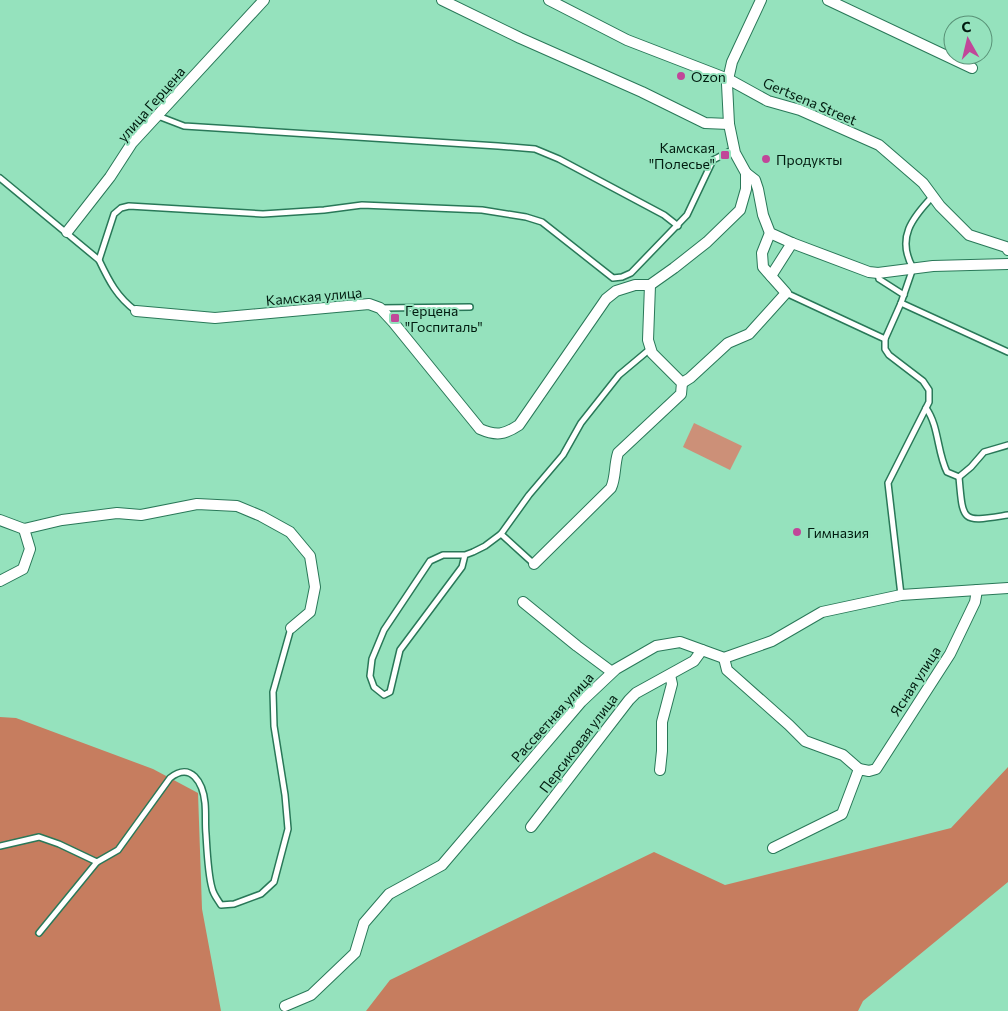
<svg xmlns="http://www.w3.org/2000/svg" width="1008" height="1011" font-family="Commissioner,sans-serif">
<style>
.green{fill:#cc9078}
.forest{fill:#c67d5f}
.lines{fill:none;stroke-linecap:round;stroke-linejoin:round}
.lane-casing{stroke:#297858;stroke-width:8}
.street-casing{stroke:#297858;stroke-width:12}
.lane{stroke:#fff;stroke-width:5}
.street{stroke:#fff;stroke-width:10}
.poi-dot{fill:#c14699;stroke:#95e2bd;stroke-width:2}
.labels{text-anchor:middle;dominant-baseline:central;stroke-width:4;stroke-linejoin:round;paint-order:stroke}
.poi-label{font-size:14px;fill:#001b0f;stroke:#95e2bd;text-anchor:start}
.street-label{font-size:14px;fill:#001b0f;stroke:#95e2bd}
</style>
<rect width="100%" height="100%" fill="#95e2bd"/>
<path class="green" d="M694,423l48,23 -12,24 -47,-23z"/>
<g class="forest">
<path d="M0,717l16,1 137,51 45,24 4,116 19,102h-221z"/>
<path d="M1008,767v115l-145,119 -5,10h-492l24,-31 264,-128 71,33 226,-57z"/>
</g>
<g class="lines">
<defs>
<g id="lane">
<path d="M158,116l26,10 314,20 37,3 24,10 105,56 14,11"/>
<path d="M0,178l99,82"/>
<path d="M878,273l1,6 25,16"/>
<path d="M786,293l99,46"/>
<path d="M901,303l107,49"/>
<path d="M380,308l90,-1"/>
<path d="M136,311c-19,-14 -27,-30 -37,-51l15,-46 7,-6 8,-2 134,8 61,-4 38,-5 120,5 44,7 16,5 71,56 9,-1 9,-4 56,-58 26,-55 21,-11"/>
<path d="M926,408c13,18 11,44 21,64l12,5"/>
<path d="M959,477c4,47 3,45 49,38"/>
<path d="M959,477l12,-10 13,-15 24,-7"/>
<path d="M501,534l33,30"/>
<path d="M465,555l-3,12 -62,83 -10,42 -6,3 -10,-8 -4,-11 2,-17 12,-29 46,-69 13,-6h22l8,-3 12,-6 16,-12 28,-39 34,-40 18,-32 38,-48 31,-26"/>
<path d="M901,595l-13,-112 41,-81v-12l-6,-9 -34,-26 -4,-6v-10l16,-36 12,-35c-17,-30 -1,-50 20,-72"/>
<path d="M0,846l39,-9 20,7 38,18 21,-12 52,-72c21,-17 33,5 35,25 1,11 0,21 1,31 1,16 2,40 6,54 1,6 6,12 9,17l13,-1 27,-10 13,-12 14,-53 -3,-34 -11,-69 -1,-34 18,-64"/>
<path d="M39,933l58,-71"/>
</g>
<g id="street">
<path d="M442,0l78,38 122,54 63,31 24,1"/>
<path d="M549,0l78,40 101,39 40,22 32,9 79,35 44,38 17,23 29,29 37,12 2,3"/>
<path d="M828,0l144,68"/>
<path d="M746,173l9,7 3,9 5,26 7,18 22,10 77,29 9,1 55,-7 75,-2"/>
<path d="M67,232l43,-55 22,-34 132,-143"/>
<path d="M771,276l21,-33"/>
<path d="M136,311l79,7 154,-14 11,4 13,14 87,107c16,7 24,6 39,-4l87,-126 10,-8 19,-6h15l24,-17 33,-26 33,-32 6,-21v-16l-11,-20 -6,-29 -2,-40 5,-22 29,-62"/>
<path d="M682,383l8,-5 38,-35 21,-9 37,-41 -23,-26 -1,-14 8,-20"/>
<path d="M0,520l24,9 38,-9 55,-7 24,2 56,-11 40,2 24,10 29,16 20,24 5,31 -5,25 -19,16"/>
<path d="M534,564l77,-76c5,-11 3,-22 7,-35l63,-59 1,-11 -30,-30 -4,-13 2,-55"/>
<path d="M0,581l23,-12 7,-20 -6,-20"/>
<path d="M523,602l54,44 35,26"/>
<path d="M724,658l3,12 62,55 16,16 38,14 16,14"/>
<path d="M660,770l2,-19v-29l10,-38 -2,-9"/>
<path d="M531,827l98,-127 7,-7 58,-32 8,-11"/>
<path d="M773,848l69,-34 17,-45 10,2 7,-2 74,-115 25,-52 2,-12"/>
<path d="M285,1006l26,-11 44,-42 9,-30 25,-29 53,-29 139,-163 35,-33 40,-23 24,-4 44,16 48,-17 50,-29 79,-17 107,-7"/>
</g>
</defs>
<use href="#lane" class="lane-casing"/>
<use href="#street" class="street-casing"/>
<use href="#lane" class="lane"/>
<use href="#street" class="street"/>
</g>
<g class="poi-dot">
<circle cx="681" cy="76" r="5"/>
<rect x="720" y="150" width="10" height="10" rx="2.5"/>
<circle cx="766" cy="159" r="5"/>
<rect x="390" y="313" width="10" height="10" rx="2.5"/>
<circle cx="797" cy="532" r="5"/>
</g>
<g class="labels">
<g class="poi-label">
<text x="691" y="76">Ozon</text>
<text x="715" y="147" text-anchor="end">Камская<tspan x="715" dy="16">"Полесье"</tspan></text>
<text x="776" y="159">Продукты</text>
<text x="405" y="310">Герцена<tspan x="405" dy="16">"Госпиталь"</tspan></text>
<text x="807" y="532">Гимназия</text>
</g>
<g class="street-label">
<text transform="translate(810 101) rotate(23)">Gertsena Street</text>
<text transform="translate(151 104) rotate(-49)">улица Герцена</text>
<text transform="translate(314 296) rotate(-5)">Камская улица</text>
<text transform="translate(915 681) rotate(-57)">Ясная улица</text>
<text transform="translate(552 717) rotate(-48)">Рассветная улица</text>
<text transform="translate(578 743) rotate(-53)">Персиковая улица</text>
</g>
</g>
<g transform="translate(968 40) rotate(352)"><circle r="24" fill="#95e2bd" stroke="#599277"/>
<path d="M0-4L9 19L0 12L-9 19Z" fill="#c14699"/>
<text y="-8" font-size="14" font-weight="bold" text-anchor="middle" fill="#001b0f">С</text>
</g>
</svg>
